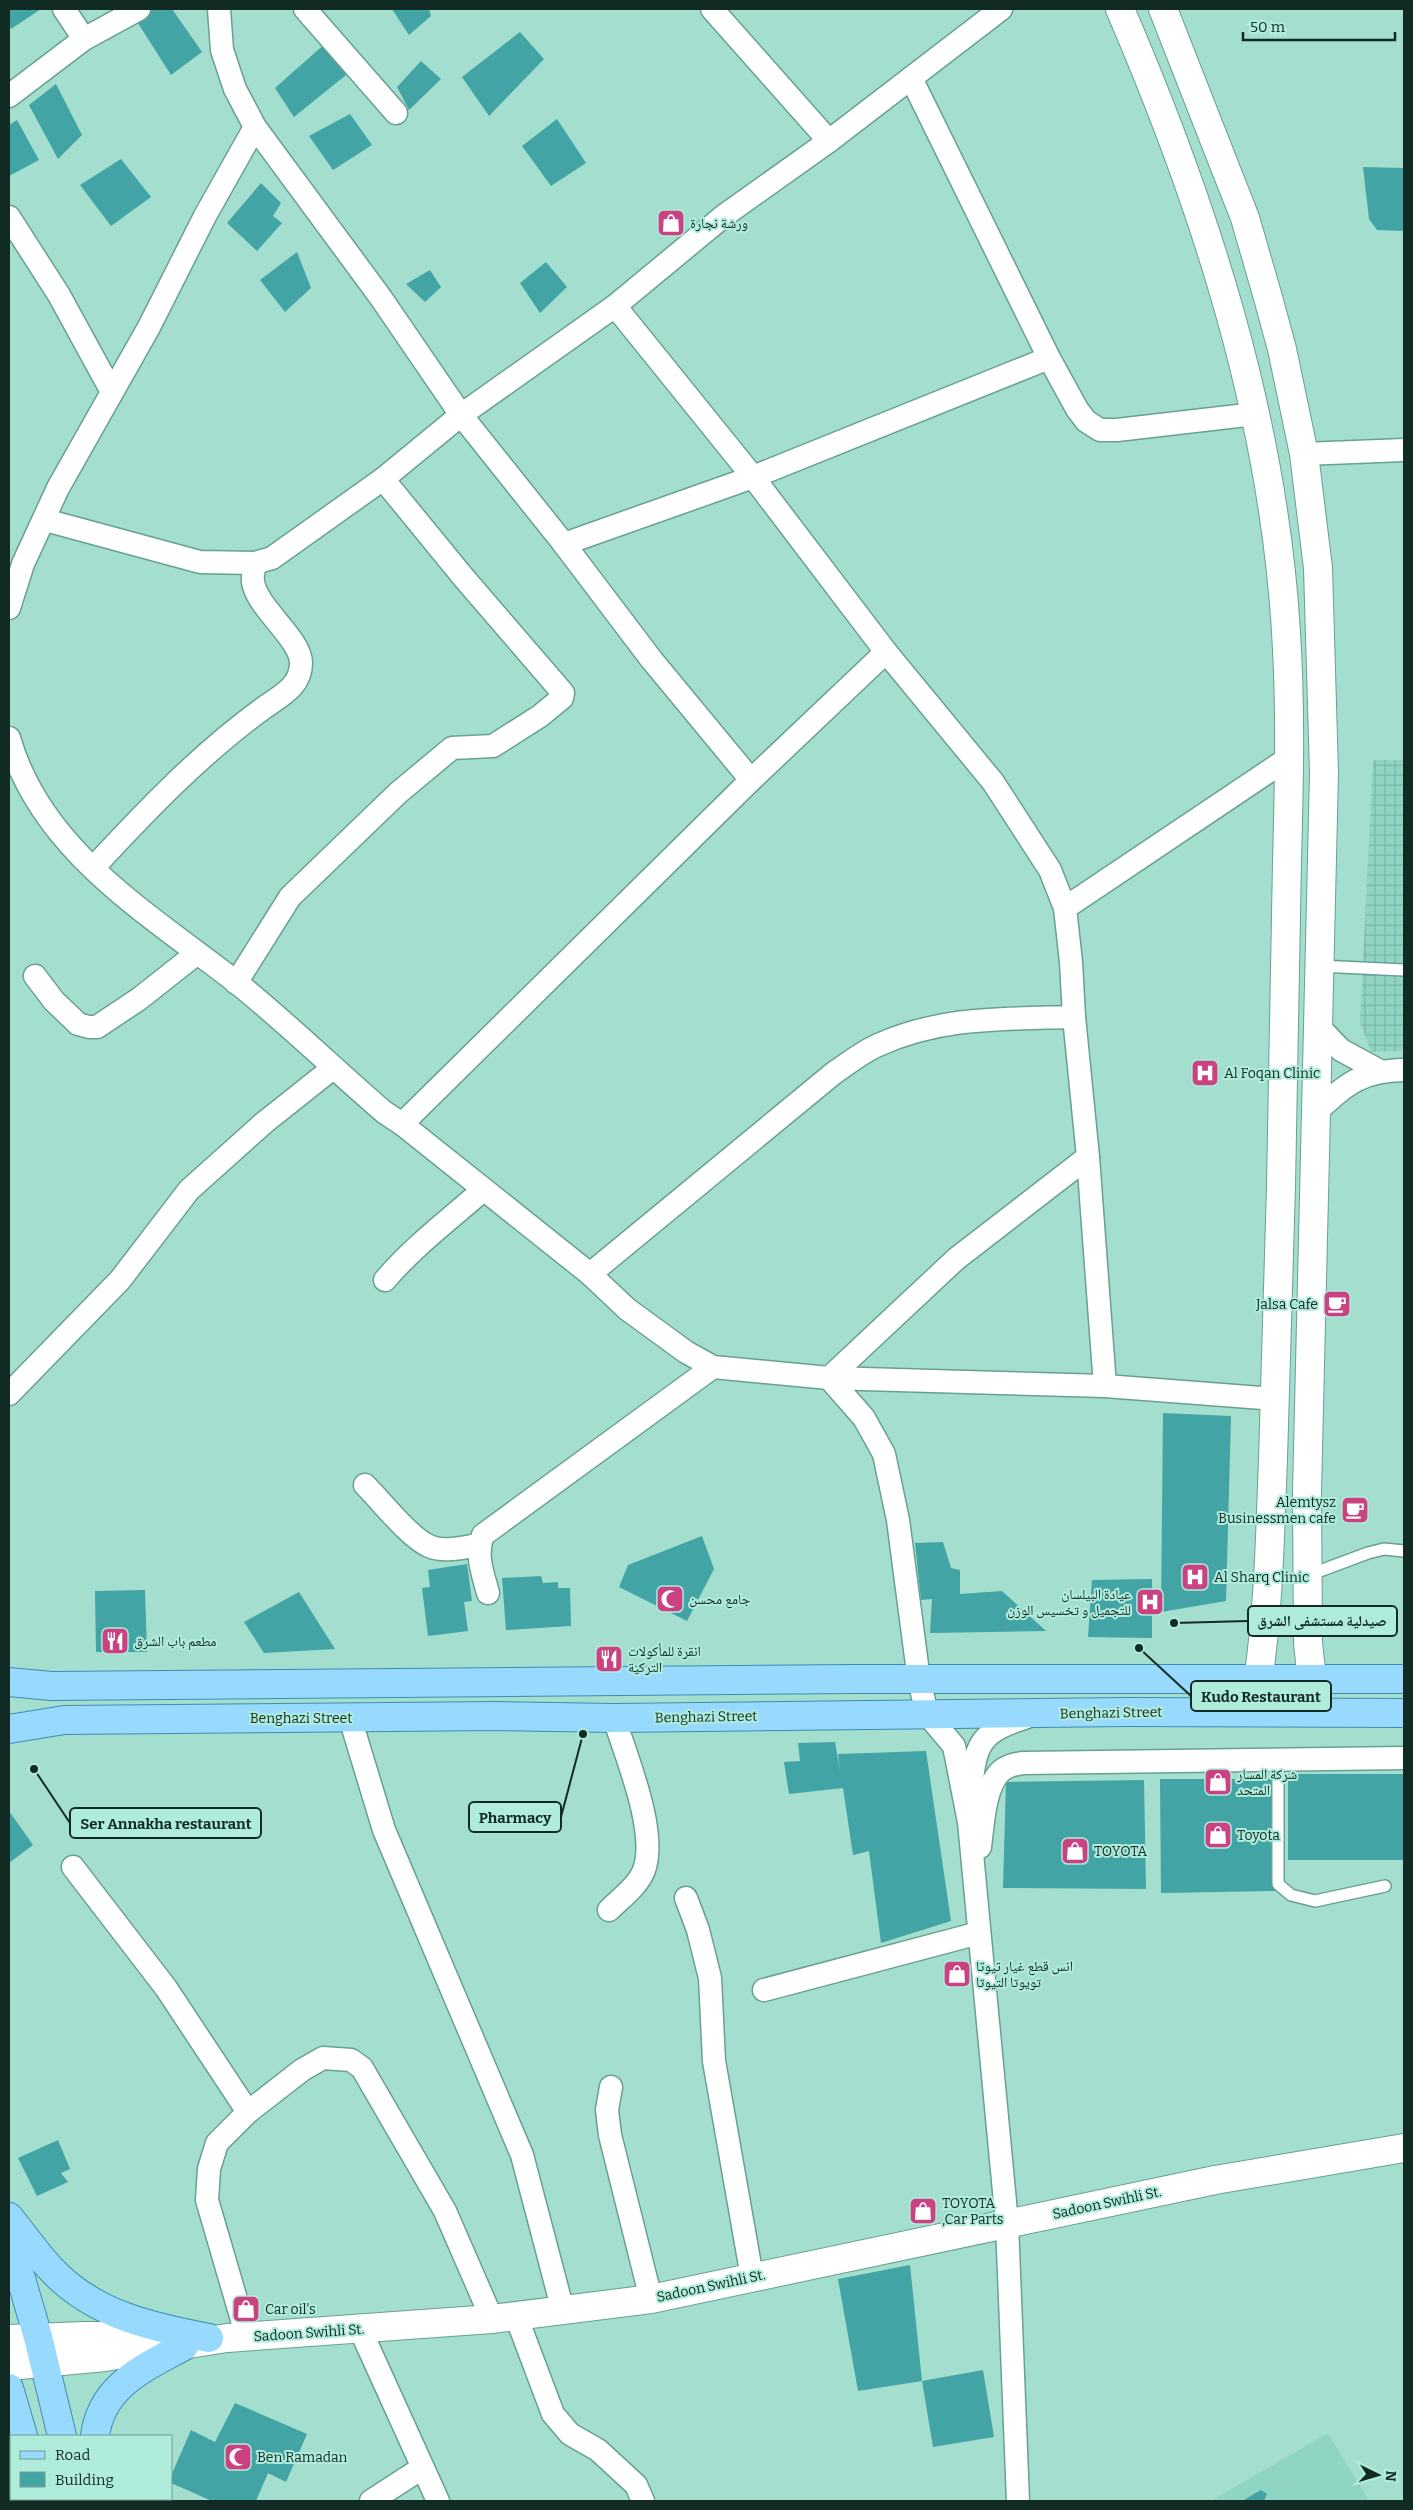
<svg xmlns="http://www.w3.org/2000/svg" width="1413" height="2510" font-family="Bitter,'Noto Naskh Arabic',serif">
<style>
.built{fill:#90d5c3}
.industrial{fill:url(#industrial-grid)}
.building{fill:#42a4a4}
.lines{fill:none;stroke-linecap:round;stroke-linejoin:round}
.lane-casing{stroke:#68a192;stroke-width:14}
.street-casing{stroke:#68a192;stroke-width:25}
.secondary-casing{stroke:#68a192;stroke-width:30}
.primary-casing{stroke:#3c8db2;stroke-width:30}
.lane{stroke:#fff;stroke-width:11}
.street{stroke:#fff;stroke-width:22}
.secondary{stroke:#fff;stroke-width:28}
.primary{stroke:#97dafe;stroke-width:28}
.labels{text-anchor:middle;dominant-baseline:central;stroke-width:4;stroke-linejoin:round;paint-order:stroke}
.poi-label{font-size:14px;fill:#122a24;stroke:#b0ecdb;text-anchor:start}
.street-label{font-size:14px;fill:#122a24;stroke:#b0ecdb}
.leader{fill:none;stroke:#122a24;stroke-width:2}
.callout-dot{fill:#122a24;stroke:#b0ecdb;stroke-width:2}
.callout{fill:#b0ecdb;stroke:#122a24;stroke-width:2}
.callout-label{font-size:15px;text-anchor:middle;font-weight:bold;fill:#122a24}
</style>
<defs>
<pattern id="industrial-grid" width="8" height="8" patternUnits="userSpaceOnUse" patternTransform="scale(1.25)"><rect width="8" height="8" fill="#90d5c3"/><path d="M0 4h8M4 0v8" fill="none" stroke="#7bb7a7"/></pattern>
</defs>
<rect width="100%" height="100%" fill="#a3dece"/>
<path class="built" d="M1328,2433l41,68h-158z"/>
<path class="industrial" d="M1373,760h31v291l-33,1 -11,-30z"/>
<g class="building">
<path d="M9,9h32l-30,20 -2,-4z"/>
<path d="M153,9h19l30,43 -31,23 -37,-58z"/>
<path d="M392,9h37l2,7 -22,19z"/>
<path d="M520,32l24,27 -55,57 -27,-39z"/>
<path d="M327,42l19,33 -52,42 -19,-29z"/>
<path d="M421,61l20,18 -32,31 -12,-23z"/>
<path d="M56,84l26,51 -24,24 -29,-54z"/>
<path d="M350,114l22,31 -39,25 -24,-34z"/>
<path d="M557,119l29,44 -35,23 -29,-40z"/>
<path d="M17,120l22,40 -30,16v-51z"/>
<path d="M121,159l30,38 -40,29 -31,-41z"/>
<path d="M1363,167l41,1v63l-27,-1 -8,-11z"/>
<path d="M261,183l20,20 -8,13 9,7 -25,28 -30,-28z"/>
<path d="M297,252l14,36 -26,24 -25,-32z"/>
<path d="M546,262l21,25 -27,26 -20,-30z"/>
<path d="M430,270l11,17 -16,15 -19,-18z"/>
<path d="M1163,1413l68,3 -5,185 -65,11z"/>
<path d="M702,1536l12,33 -27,52 -68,-34 9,-22z"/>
<path d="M943,1542l8,26 9,2v24l42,-3 44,40 -116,2 2,-34 -11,1 -6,-57z"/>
<path d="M467,1564l5,37 -8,1 4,29 -40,5 -6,-48 8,-1 -2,-17z"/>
<path d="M541,1576l2,7 15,-1v6h12l1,38 -65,4 -4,-52z"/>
<path d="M1152,1579v59l-64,-1 4,-57z"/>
<path d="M145,1590l2,62h-51l-1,-61z"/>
<path d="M299,1592l36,57 -71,4 -20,-31z"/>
<path d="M835,1742l5,29 -2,-17 88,-3 25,170 -70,22 -12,-92 -16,4 -10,-67 -54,6 -5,-32 16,-1 -2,-18z"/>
<rect x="1288" y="1774" width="116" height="86"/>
<path d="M1160,1779h115v112l-114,2z"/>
<path d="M1144,1780l2,109 -143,-1 3,-106z"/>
<path d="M9,1811l24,34 -24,18z"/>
<path d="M58,2140l12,29 -9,4 7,9 -31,14 -19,-38z"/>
<path d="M910,2265l12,116 -64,10 -20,-112z"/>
<path d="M983,2370l11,67 -61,10 -11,-66z"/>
<path d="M235,2403l72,31 -21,48 -18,-9 -12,28h-44l-41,-18v-7l20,-46 24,12z"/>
<path d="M1261,2490l6,4 -3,7h-22z"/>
</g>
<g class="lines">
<defs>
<g id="lane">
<path d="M1319,966l85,4"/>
<path d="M1309,1575l59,-22 16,-4 20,2"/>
<path d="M1278,1760v124l13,11 24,6 70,-15"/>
</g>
<g id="street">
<path d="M64,9l20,30"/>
<path d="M219,9l3,41 13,39 20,38 126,171 80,117 103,129 87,115 100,121"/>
<path d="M305,9l91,104"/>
<path d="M712,9l117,132"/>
<path d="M911,78l138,280 28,51 9,12 14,9h17l138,-16"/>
<path d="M9,96l75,-57 55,-30"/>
<path d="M9,217l50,78 53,97"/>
<path d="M615,306l138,171 133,175 107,130 57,88 15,38 6,54 3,55 14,140 17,229"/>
<path d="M1304,454l100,-4"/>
<path d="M45,520l155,42 55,1 17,-5 111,-79 78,-64 154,-109 110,-91 104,-74 172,-132"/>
<path d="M564,544l189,-67 296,-119"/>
<path d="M9,608l14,-44 35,-76 91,-161 56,-111 50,-89"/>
<path d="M9,738c32,113 140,176 227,244 51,41 98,87 148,130l18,12 188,150 37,35 59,43 27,15 116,11 276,8 170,13"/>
<path d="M93,868c53,-57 108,-115 172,-161 17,-12 36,-21 36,-44 0,-24 -44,-55 -48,-81 -1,-6 1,-13 2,-19"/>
<path d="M1065,908l225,-151"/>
<path d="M35,976l19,25 24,23 11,3h8l42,-28 57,-45"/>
<path d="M236,983l54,-86 108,-104 54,-45 41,-2 47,-30 22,-18 1,-5 -99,-115 -81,-99"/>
<path d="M1319,1027l22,23 37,20"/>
<path d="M1317,1111c31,-28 44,-40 87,-41"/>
<path d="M402,1124l349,-344 135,-128"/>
<path d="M590,1274l244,-201c13,-9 27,-20 42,-27 65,-30 128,-27 198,-29"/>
<path d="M385,1280c29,-34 65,-61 98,-90"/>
<path d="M9,1394l111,-114 69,-90 76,-68 68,-54"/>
<path d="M365,1485c17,17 45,53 64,61 15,7 35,1 50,-1"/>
<path d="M488,1593c-5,-19 -13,-38 -5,-58l230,-168"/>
<path d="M350,1718l34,112 138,325 41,156"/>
<path d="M971,1791c4,-48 9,-59 56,-74"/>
<path d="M980,1847c3,-22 4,-60 21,-76 6,-5 14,-7 22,-8l381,-5"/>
<path d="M73,1867l93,121 82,124"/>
<path d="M686,1898l12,32 12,48 4,83 38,216"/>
<path d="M609,1910c12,-12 29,-24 35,-40 14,-38 -18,-114 -30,-152"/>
<path d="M764,1990l215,-57"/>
<path d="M611,2087l-4,23 3,25 41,164"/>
<path d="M516,2316l37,98 17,20 28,16 38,35 7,16"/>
<path d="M360,2329l78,172"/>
<path d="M247,2337l-40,-137 2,-31 8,-26 31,-31 54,-42 21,-12 28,2 11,8 83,143 47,108"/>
<path d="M371,2501l51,-33"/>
<path d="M1018,2501l-11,-278 -38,-401 -15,-76 -27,-32 -8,-34 -21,-160 -14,-66 -20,-36 -35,-40 127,-119 132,-102"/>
</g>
<g id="secondary">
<path d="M1120,9c85,197 153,407 166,623 5,77 3,153 1,230 -1,108 -3,216 -6,324 -2,91 -5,182 -8,273 -3,74 -4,148 -15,221"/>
<path d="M1163,9l82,209 22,76 15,55 22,105 14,114 6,205 -17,719 1,151 4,37"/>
<path d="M9,2339l75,-3h74"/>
<path d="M9,2366l96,-9 122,-19 265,-19 159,-20 564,-119 189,-32"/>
</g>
<g id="primary">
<path d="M9,1682l42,4 802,-7h551"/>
<path d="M9,1729l55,-9 432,-4 118,2 511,-6 279,1"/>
<path d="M9,2217c14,17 26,35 41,51 42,46 100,59 159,70"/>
<path d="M9,2237l29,100 24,99"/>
<path d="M9,2388l14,48"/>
<path d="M95,2436c6,-50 49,-68 89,-90"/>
<path d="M9,2452l2,2"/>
<path d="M45,2499l1,2"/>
<path d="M87,2499l1,2"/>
</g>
</defs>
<use href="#lane" class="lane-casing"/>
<use href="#street" class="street-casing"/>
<use href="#secondary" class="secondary-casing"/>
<use href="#primary" class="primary-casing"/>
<use href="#lane" class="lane"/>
<use href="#street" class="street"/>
<use href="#secondary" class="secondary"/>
<use href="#primary" class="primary"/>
</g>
<defs>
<symbol id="shop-square" viewBox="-11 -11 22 22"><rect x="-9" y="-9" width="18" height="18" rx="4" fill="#ca4281" stroke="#b0ecdb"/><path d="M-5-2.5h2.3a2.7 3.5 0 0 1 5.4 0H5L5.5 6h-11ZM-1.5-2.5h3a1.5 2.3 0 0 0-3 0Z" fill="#fff"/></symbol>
<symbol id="hospital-square" viewBox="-11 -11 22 22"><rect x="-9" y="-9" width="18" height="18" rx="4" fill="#ca4281" stroke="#b0ecdb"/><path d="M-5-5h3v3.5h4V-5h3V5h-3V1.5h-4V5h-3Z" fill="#fff"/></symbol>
<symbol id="cafe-square" viewBox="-11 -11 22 22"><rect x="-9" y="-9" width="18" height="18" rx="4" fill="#ca4281" stroke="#b0ecdb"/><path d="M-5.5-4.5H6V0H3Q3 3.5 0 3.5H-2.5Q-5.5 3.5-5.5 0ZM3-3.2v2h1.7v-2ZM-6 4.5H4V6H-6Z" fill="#fff"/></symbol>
<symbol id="mosque-square" viewBox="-11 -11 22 22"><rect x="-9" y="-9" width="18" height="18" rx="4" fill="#ca4281" stroke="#b0ecdb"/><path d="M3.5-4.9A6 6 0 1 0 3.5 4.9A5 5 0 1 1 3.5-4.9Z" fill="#fff"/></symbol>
<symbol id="restaurant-square" viewBox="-11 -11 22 22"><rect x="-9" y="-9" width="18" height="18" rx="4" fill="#ca4281" stroke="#b0ecdb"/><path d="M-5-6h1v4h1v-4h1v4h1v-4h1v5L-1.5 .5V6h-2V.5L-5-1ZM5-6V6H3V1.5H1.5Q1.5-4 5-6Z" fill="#fff"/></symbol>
</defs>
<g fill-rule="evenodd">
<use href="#shop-square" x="655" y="207" width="32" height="32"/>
<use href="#hospital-square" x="1189" y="1057" width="32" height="32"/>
<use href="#cafe-square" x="1321" y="1288" width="32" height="32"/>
<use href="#cafe-square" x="1339" y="1494" width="32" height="32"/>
<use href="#hospital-square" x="1179" y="1561" width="32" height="32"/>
<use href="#mosque-square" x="654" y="1583" width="32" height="32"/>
<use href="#hospital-square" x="1134" y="1586" width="32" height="32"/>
<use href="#restaurant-square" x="99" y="1625" width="32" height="32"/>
<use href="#restaurant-square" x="593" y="1643" width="32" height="32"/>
<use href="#shop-square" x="1202" y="1766" width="32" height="32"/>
<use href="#shop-square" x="1202" y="1819" width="32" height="32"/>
<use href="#shop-square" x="1059" y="1835" width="32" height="32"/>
<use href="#shop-square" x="941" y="1958" width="32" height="32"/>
<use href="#shop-square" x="907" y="2195" width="32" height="32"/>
<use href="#shop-square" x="230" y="2293" width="32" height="32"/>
<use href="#mosque-square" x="222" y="2441" width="32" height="32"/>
</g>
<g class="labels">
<g class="poi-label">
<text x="690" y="223">ورشة نجارة</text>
<text x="1224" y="1073">Al Foqan Clinic</text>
<text x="1318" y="1304" text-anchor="end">Jalsa Cafe</text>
<text x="1336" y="1502" text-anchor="end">Alemtysz<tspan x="1336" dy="16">Businessmen cafe</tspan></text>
<text x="1214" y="1577">Al Sharq Clinic</text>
<text x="1131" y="1594" text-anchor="end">عيادة البيلسان<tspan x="1131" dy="16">للتجميل و تخسيس الوزن</tspan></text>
<text x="689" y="1599">جامع محسن</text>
<text x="134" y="1641">مطعم باب الشرق</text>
<text x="628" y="1651">انقرة للمأكولات<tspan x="628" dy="16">التركية</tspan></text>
<text x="1237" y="1774">شركة المسار<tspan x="1237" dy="16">المتحد</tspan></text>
<text x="1237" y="1835">Toyota</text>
<text x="1094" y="1851">TOYOTA</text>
<text x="976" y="1966">انس قطع غيار تيوتا<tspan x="976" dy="16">تويوتا التيوتا</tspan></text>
<text x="942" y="2203">TOYOTA<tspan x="942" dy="16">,Car Parts</tspan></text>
<text x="265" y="2309">Car oil's</text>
<text x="257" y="2457">Ben Ramadan</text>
</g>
<g class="street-label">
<text transform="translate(1111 1713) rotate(-1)">Benghazi Street</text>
<text transform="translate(706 1717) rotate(-1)">Benghazi Street</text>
<text x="301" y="1718">Benghazi Street</text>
<text transform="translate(1107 2203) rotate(-12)">Sadoon Swihli St.</text>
<text transform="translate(711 2286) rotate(-12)">Sadoon Swihli St.</text>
<text transform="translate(309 2333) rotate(-4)">Sadoon Swihli St.</text>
</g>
</g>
<path class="leader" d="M1174 1623L1248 1621M1139 1648L1191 1696M583 1734L561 1817M34 1769L70 1823"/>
<g class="callout-dot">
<circle cx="1174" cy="1623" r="5"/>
<circle cx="1139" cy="1648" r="5"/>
<circle cx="583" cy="1734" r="5"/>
<circle cx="34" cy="1769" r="5"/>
</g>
<g class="callout">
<rect x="1248" y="1606" width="149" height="30" rx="5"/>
<rect x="1191" y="1681" width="140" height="30" rx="5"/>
<rect x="469" y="1802" width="92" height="30" rx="5"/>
<rect x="70" y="1808" width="191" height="30" rx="5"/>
</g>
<g class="callout-label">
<text x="1322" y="1626">صيدلية مستشفى الشرق</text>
<text x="1261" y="1702">Kudo Restaurant</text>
<text x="515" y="1823">Pharmacy</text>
<text x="166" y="1829">Ser Annakha restaurant</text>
</g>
<rect width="1413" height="2510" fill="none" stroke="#122a24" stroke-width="20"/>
<rect x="10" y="2435" width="162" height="65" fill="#b0ecdb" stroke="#719e92"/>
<rect x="20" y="2451" width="25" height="8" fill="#97dafe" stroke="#719e92"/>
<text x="55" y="2460" font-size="15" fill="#122a24">Road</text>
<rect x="20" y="2472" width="25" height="15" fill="#42a4a4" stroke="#719e92"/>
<text x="55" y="2485" font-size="15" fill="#122a24">Building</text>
<g transform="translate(1378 2475) rotate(95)" stroke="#b0ecdb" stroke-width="4" paint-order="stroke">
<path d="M0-4L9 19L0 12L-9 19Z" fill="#122a24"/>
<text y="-8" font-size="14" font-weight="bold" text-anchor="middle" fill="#122a24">N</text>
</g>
<path d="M1243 32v8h152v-8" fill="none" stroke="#122a24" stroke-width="2.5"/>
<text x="1250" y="32" font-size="15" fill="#122a24" stroke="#b0ecdb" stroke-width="4" paint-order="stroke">50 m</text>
</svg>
